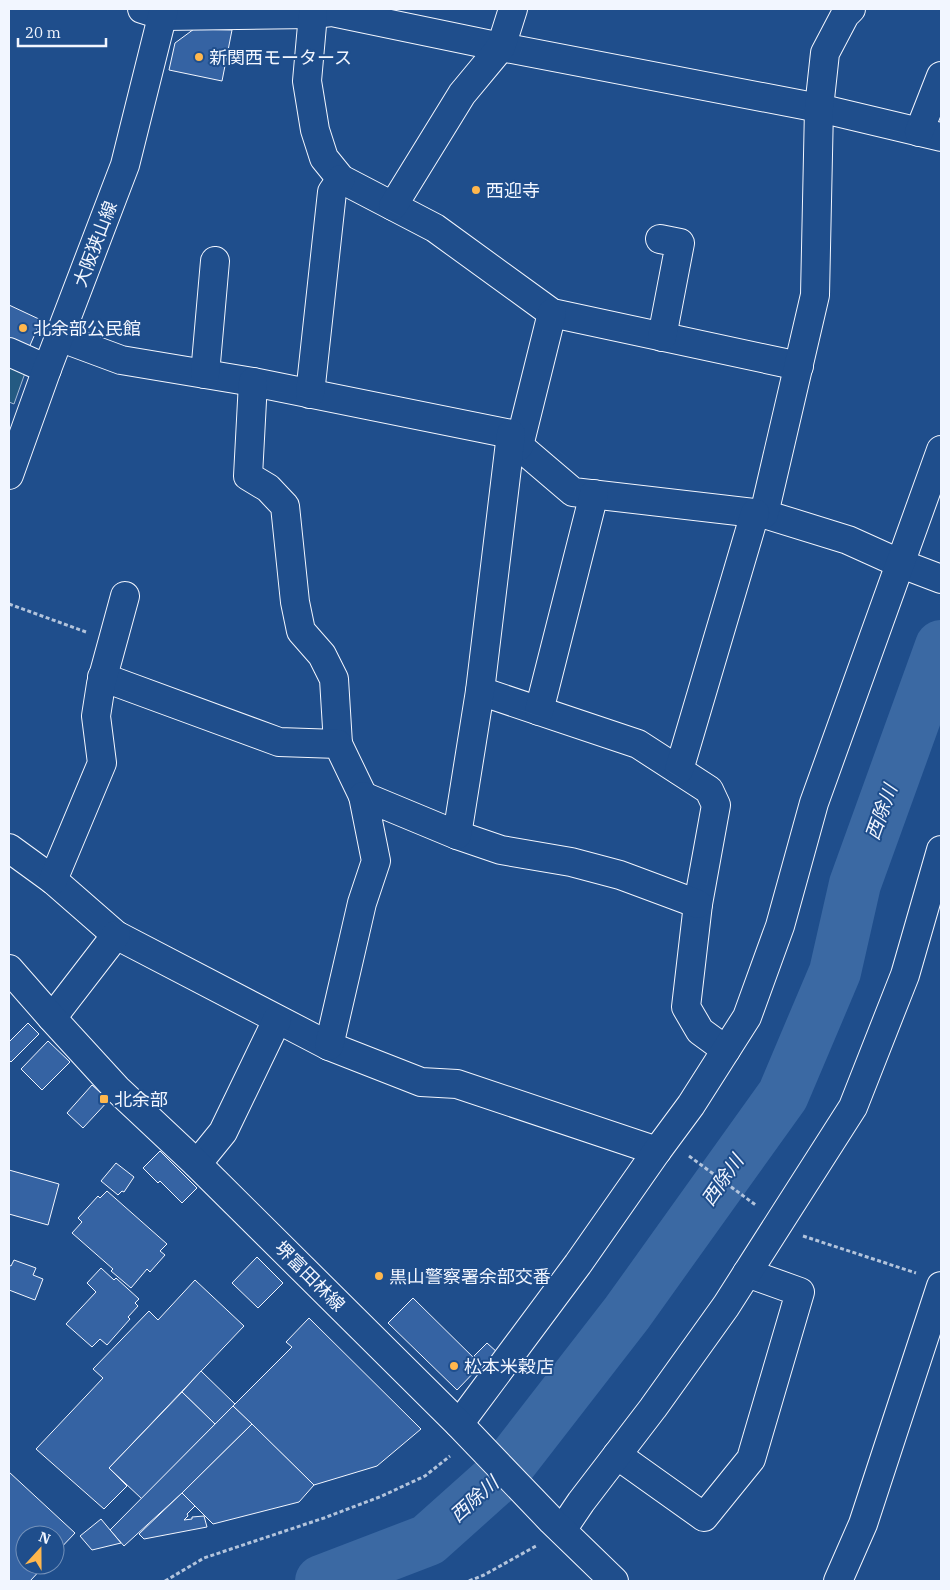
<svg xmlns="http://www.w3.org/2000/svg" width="950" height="1590" font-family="'IBM Plex Serif','Noto Sans JP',serif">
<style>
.green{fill:#245a82;stroke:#a8bbd7}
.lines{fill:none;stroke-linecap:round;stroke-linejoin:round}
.river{stroke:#3b69a3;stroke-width:52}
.building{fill:#3563a3;stroke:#f2f6ff}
.minor-casing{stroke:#f2f6ff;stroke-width:30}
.major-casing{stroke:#f2f6ff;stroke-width:30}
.path{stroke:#b3c4dc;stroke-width:3;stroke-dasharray:4 2.5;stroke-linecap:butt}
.minor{stroke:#1f4e8c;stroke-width:28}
.major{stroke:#1f4e8c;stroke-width:28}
.poi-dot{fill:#ffb74d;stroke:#1f4e8c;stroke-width:2}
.labels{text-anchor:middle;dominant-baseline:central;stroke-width:4;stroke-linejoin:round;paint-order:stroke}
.poi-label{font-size:18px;fill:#f2f6ff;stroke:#1f4e8c;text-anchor:start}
.street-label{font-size:18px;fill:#f2f6ff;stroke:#1f4e8c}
.water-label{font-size:19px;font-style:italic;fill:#f2f6ff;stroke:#1f4e8c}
</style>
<rect width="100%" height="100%" fill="#1f4e8c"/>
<path class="green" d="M9,358l16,15 -11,31 -5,-2z"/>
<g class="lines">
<path class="river" d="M321,1581l107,-41 75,-67 124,-160 156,-218 52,-123 20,-88 86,-238"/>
</g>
<g class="building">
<path d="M194,29l38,1 -10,51 -53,-11 6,-27z"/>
<path d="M9,305l32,15 -13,30 -19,-9z"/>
<path d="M28,1023l11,11 -28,28 -2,-2v-18z"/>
<path d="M48,1041l22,21 -28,28 -21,-21z"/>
<path d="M92,1085l17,15 -26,28 -16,-15z"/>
<path d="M160,1151l37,37 -15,15 -22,-22 -2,2 -15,-15z"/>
<path d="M116,1163l18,14 -10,15 -2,-1 -4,4 -17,-14z"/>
<path d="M9,1170l50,14 -11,41 -39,-11z"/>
<path d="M107,1191l60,53 -7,7 5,4 -15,17 -3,-3 -16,19 -20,-17 2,-2 -41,-36 10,-11 -4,-4 20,-22 2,2z"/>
<path d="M257,1257l26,26 -25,25 -26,-25z"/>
<path d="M14,1260l22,8 -3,7 10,4 -8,21 -26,-10v-25l2,1z"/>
<path d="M101,1268l13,12 2,-2 23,21 -4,4 3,3 -10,11 2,2 -23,26 -7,-6 -8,8 -26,-23 30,-32 -9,-9z"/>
<path d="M195,1280l49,46 -135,142 18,18 -23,23 -68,-60 67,-71 -10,-9 56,-58 9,9z"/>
<path d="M413,1298l68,67 -24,25 -69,-67z"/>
<path d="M309,1318l112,111 -44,37 -63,19 -81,-79 59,-59 -6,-5z"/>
<path d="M487,1343l11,10 -13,13 -11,-10z"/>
<path d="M201,1371l34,33 -20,20 -33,-32z"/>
<path d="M182,1392l33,32 -73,75 -33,-31z"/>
<path d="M233,1406l19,18 -70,69 -58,53 -14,-16z"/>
<path d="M252,1424l62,61 -15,17 -86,22 -31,-31z"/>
<path d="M9,1472l66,61 -20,21v-19h-30v30h20l-15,16h-21z"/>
<path d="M182,1493l13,13 -8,8 1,2 -4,4 8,-1v-2l12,-1 3,11 -63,12 -5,-5z"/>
<path d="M101,1519l20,24 -29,7 -12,-14z"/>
</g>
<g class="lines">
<defs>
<g id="minor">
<path d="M142,9l22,7 149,-2 19,-2 169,35 318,61 122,29"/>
<path d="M313,14l-6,67 8,49 9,28 17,21 94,49 117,85 247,53"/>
<path d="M919,132l22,-56"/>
<path d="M393,206l69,-112 39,-47 12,-38"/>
<path d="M660,239l20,4 -18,94"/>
<path d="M59,337l62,23 132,22 258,52 8,12 54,46 191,22 84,26 51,23 42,16"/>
<path d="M9,352l38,17"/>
<path d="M205,374l10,-113"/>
<path d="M253,382l-5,94 20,12 17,18 10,96 6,29 21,24 12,24 4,65"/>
<path d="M310,394l22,-202 9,-13"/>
<path d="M519,446l33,-133"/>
<path d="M764,514l51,-219 4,-187 6,-55 20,-38 6,-6"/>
<path d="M102,677l177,65 59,2 25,52"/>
<path d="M480,691l158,53 71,46 7,15 -18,99 -12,103 14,24 26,19"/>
<path d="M539,711l55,-217"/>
<path d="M679,770l76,-257"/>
<path d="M457,835l44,15 70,12 49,13 78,29"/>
<path d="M9,848l44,32 63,55 213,111 92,36 36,2 200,67"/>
<path d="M53,880l49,-117 -6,-47 5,-32 24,-88"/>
<path d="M52,1018l64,-83"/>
<path d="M329,1046l33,-143 14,-42 -13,-65 94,39 23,-144 31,-257"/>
<path d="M197,1164l26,-32 54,-112"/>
<path d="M459,1424l119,-160 79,-113 34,-46 56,-88 33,-91 34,-123 127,-353"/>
<path d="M617,1455l87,62 47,-58 49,-167 -53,-19"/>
<path d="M562,1530l19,-28 72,-94 73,-102 127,-199 52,-132 36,-125"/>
<path d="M838,1581l25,-57 78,-238"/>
</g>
<g id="major">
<path d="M9,475l38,-106 78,-204 39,-156"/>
<path d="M9,969l43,49 65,71 80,75 262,260 93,97 62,60"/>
</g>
</defs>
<use href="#minor" class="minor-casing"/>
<use href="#major" class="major-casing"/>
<g class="path">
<path d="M9,604l77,28"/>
<path d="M689,1156l68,50"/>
<path d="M803,1236l113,37"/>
<path d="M165,1581l39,-23 120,-40 58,-22 43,-20 25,-20"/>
<path d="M469,1581l15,-6 52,-29"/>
</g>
<use href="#minor" class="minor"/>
<use href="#major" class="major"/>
</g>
<g class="poi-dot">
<circle cx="199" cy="57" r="5"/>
<circle cx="476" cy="190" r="5"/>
<circle cx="23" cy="328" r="5"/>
<rect x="99" y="1094" width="10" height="10" rx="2.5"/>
<circle cx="379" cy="1276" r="5"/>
<circle cx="454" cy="1366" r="5"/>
</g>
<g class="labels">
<g class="poi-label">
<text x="209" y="57">新関西モータース</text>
<text x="486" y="190">西迎寺</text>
<text x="33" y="328">北余部公民館</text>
<text x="114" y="1099">北余部</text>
<text x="389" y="1276">黒山警察署余部交番</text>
<text x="464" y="1366">松本米穀店</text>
</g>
<g class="street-label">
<text transform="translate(95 244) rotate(-69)">大阪狭山線</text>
<text transform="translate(310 1276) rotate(45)">堺富田林線</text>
</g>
<g class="water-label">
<text transform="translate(881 812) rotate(-70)">西除川</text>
<text transform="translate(722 1180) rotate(-55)">西除川</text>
<text transform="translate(474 1499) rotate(-42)">西除川</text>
</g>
</g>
<rect width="950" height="1590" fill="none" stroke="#f2f6ff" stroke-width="20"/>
<g transform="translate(40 1550) rotate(21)"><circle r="24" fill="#1f4e8c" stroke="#7391ba"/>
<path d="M0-4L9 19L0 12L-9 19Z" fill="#ffb74d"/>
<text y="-8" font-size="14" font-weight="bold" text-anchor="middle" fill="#f2f6ff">N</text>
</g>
<path d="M18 38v8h88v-8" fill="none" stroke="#f2f6ff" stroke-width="2.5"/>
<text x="25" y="38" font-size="15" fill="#f2f6ff" stroke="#1f4e8c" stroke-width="4" paint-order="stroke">20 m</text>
</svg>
